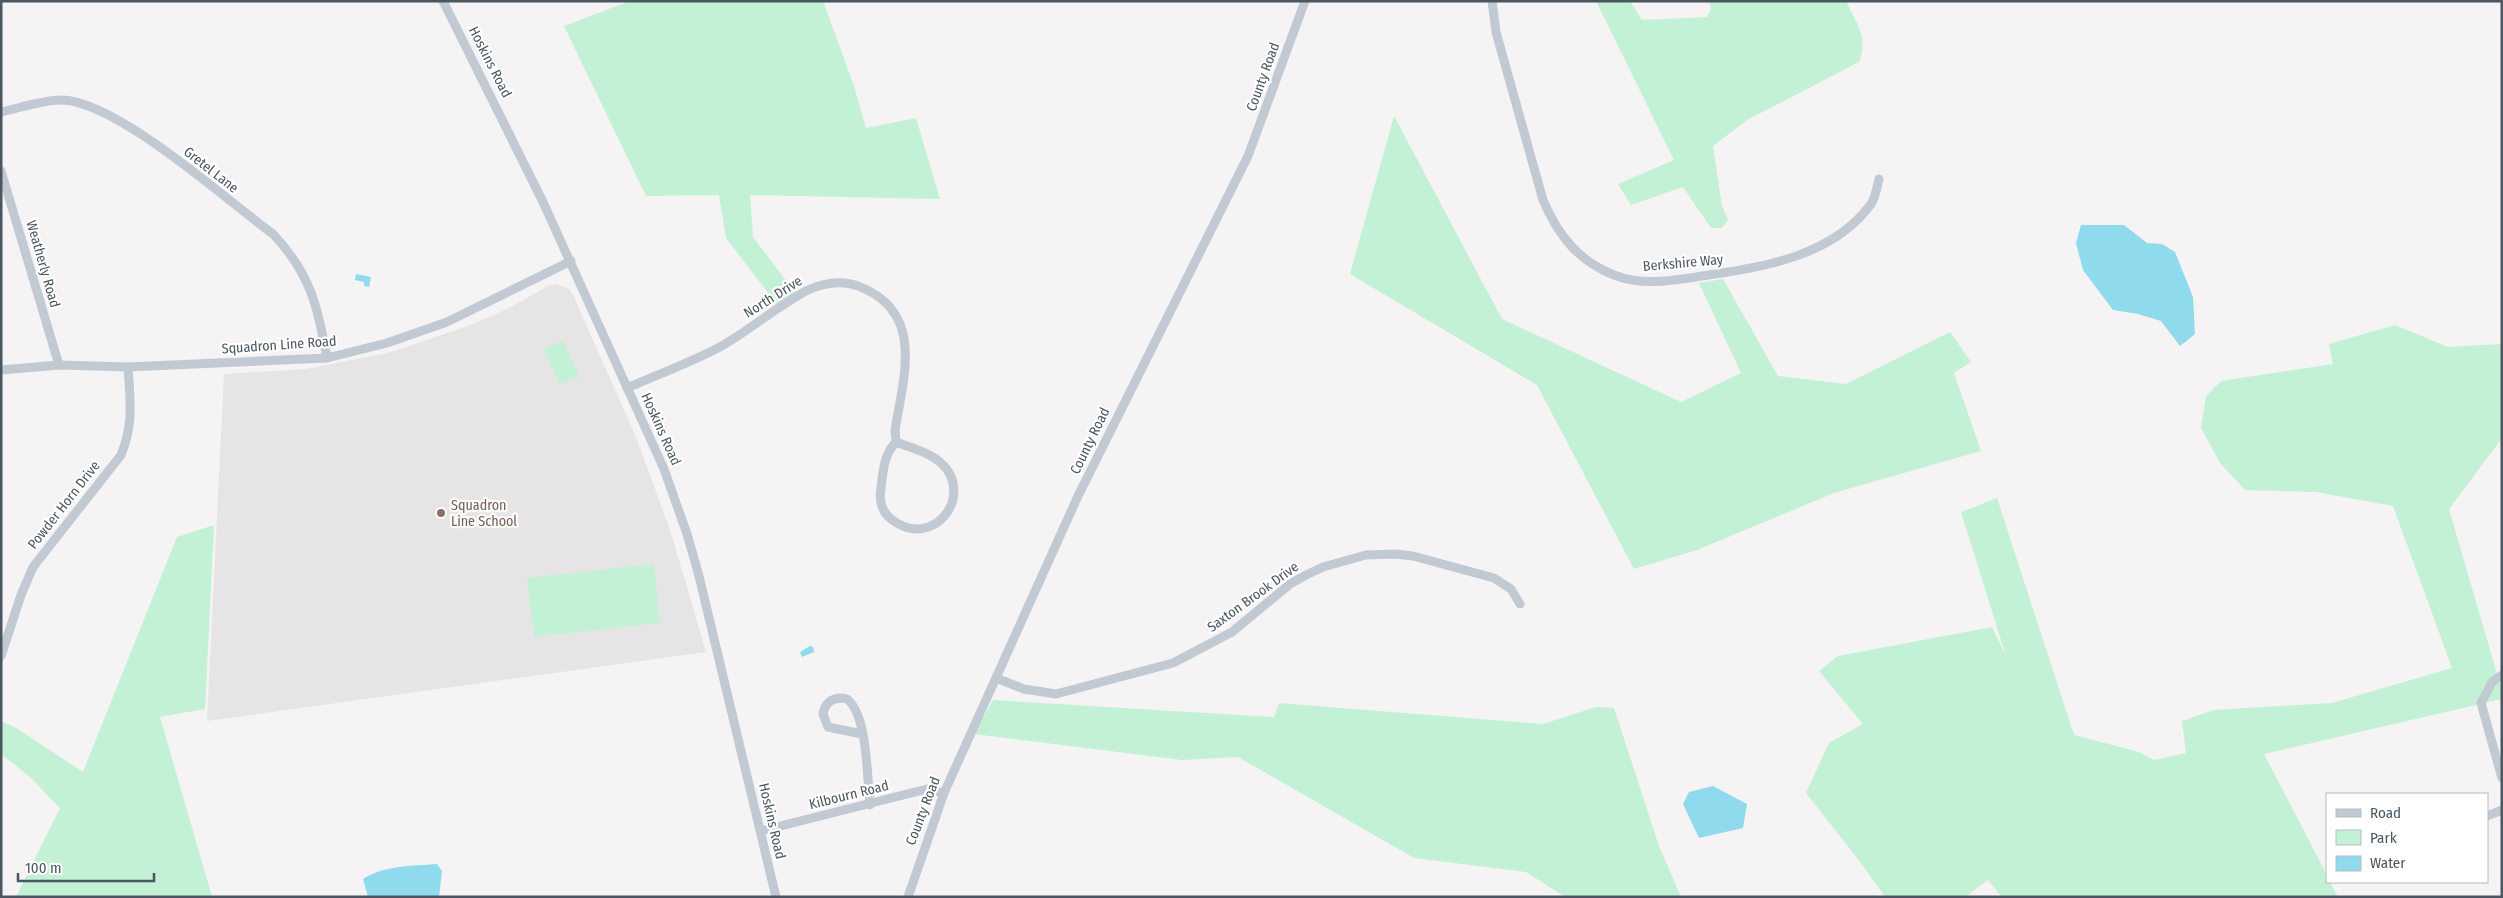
<svg xmlns="http://www.w3.org/2000/svg" width="2503" height="898" font-family="'Fira Sans Condensed',sans-serif">
<style>
.education{fill:#e6e4e5}
.green{fill:#c3f1d5}
.water{fill:#90daee}
.lines{fill:none;stroke-linecap:round;stroke-linejoin:round}
.minor{stroke:#c1cad2;stroke-width:9}
.education-dot{fill:#8d6e63;stroke:#fff;stroke-width:2}
.labels{text-anchor:middle;dominant-baseline:central;stroke-width:4.5;stroke-linejoin:round;paint-order:stroke}
.street-label{font-size:14px;fill:#4a5661;stroke:#fff}
.education-label{font-size:14px;fill:#785e54;stroke:#fff;text-anchor:start}
</style>
<rect width="100%" height="100%" fill="#f5f3f3"/>
<path class="education" d="M556,284l13,5 4,6 63,142 35,96 35,119 -499,69 17,-347 82,-5 82,-16 80,-27 39,-17 43,-24z"/>
<g class="green">
<path d="M630,1h193l31,85 12,42 50,-10 24,81 -190,-4 3,42 44,58 -18,12 -53,-69 -7,-43 -73,1 -82,-170z"/>
<path d="M1596,1h34l12,19 65,-3 4,-8 -2,-8h137c10,21 23,38 13,61l-112,58 -34,26 9,60 6,14 -6,8h-11l-28,-41 -52,18 -13,-21 56,-24z"/>
<path d="M1394,116l108,203 179,83 60,-29 -42,-90 24,-4 55,97 68,8 104,-52 21,30 -17,11 27,78 -147,42 -137,57 -63,19 -97,-184 -187,-111z"/>
<path d="M2395,325l53,22 54,-3v94l-53,71 53,182v8l-238,55 63,121v7h3l8,15h-336l-14,-17 -23,17h-80l-27,-38 -52,-66 23,-50 34,-19 -44,-53 19,-15 154,-29 14,29 -45,-144 36,-14 77,237 65,17 15,8 32,-7 -4,-32 32,-11 118,-7 120,-35 -59,-162 -77,-14 -71,-2 -25,-27 -19,-35 5,-32 15,-15 112,-17 -4,-20z"/>
<path d="M563,341l16,35 -19,8 -16,-35z"/>
<path d="M214,525l-9,184 -45,8 52,180h-196l44,-89 -31,-32 -28,-22v-33l15,7 67,44 94,-235z"/>
<path d="M654,564l6,59 -126,14 -7,-59z"/>
<path d="M993,700l281,17 5,-14 264,21 53,-17 18,1 45,138 22,51h-116l-39,-25 -112,-14 -176,-101 -56,3 -208,-26z"/>
</g>
<g class="water">
<path d="M2081,225h43l23,18 15,1 13,8 18,45 2,37 -15,12 -19,-25 -23,-7 -25,-4 -30,-40 -7,-27z"/>
<path d="M356,274l15,3 -2,10 -5,-1v-4l-9,-2z"/>
<path d="M810,646l3,1 1,5 -12,5 -2,-5z"/>
<path d="M1713,786l34,18 -4,24 -44,10 -16,-34 6,-12z"/>
<path d="M437,864l5,7 -3,26h-71l-5,-18c22,-14 49,-13 74,-15z"/>
</g>
<g class="lines">
<g class="minor">
<path d="M443,1l100,201 121,267 23,65 12,42 77,321"/>
<path d="M1492,1l4,31 47,168c15,35 35,61 71,75 29,12 64,5 94,0 58,-8 126,-20 163,-71 5,-7 6,-18 8,-25"/>
<path d="M1,112c19,-4 41,-12 60,-12 55,0 165,100 212,134 38,40 44,72 54,124"/>
<path d="M1,171l58,194"/>
<path d="M1,370l58,-5 69,2 199,-9 60,-15 60,-21 124,-61"/>
<path d="M627,388c30,-13 62,-25 91,-40 31,-17 59,-42 90,-58 18,-8 37,-10 55,-2 62,27 40,91 32,142l1,12"/>
<path d="M896,442c15,6 33,10 45,21 35,32 -8,89 -50,56 -10,-8 -12,-19 -10,-31 2,-17 3,-34 15,-46z"/>
<path d="M1,656l20,-61 12,-28 88,-112c13,-31 9,-55 7,-88"/>
<path d="M2502,675l-10,7 -11,21 21,75"/>
<path d="M996,678l28,11 32,5 117,-31 59,-31 58,-48 16,-9 17,-8 43,-12 29,-1 18,2 81,22 17,11 9,15"/>
<path d="M862,734l-34,-7 -5,-13c2,-13 12,-18 24,-15 21,16 20,80 23,106"/>
<path d="M2487,816l15,-6"/>
<path d="M761,831l166,-42 17,4"/>
<path d="M908,897l36,-104 134,-297 170,-340 57,-155"/>
</g>
</g>
<circle class="education-dot" cx="441" cy="513" r="5"/>
<g class="labels">
<g class="street-label">
<text transform="translate(490 62) rotate(63)">Hoskins Road</text>
<text transform="translate(1263 77) rotate(-70)">County Road</text>
<text transform="translate(211 170) rotate(38)">Gretel Lane</text>
<text transform="translate(1683 263) rotate(-5)">Berkshire Way</text>
<text transform="translate(43 264) rotate(74)">Weatherly Road</text>
<text transform="translate(773 297) rotate(-32)">North Drive</text>
<text transform="translate(279 345) rotate(-4)">Squadron Line Road</text>
<text transform="translate(661 429) rotate(66)">Hoskins Road</text>
<text transform="translate(1090 441) rotate(-64)">County Road</text>
<text transform="translate(64 505) rotate(-52)">Powder Horn Drive</text>
<text transform="translate(1253 597) rotate(-36)">Saxton Brook Drive</text>
<text transform="translate(849 795) rotate(-14)">Kilbourn Road</text>
<text transform="translate(923 811) rotate(-69)">County Road</text>
<text transform="translate(772 821) rotate(77)">Hoskins Road</text>
</g>
<g class="education-label">
<text x="451" y="505">Squadron<tspan x="451" dy="16">Line School</tspan></text>
</g>
</g>
<rect width="2503" height="898" fill="none" stroke="#4a5661" stroke-width="5"/>
<rect x="2326" y="793" width="162" height="90" fill="#ffffff" stroke="#b7bbc0"/>
<rect x="2336" y="809" width="25" height="8" fill="#c1cad2" stroke="#b7bbc0"/>
<text x="2370" y="818" font-size="15" fill="#4a5661">Road</text>
<rect x="2336" y="830" width="25" height="15" fill="#c3f1d5" stroke="#b7bbc0"/>
<text x="2370" y="843" font-size="15" fill="#4a5661">Park</text>
<rect x="2336" y="856" width="25" height="15" fill="#90daee" stroke="#b7bbc0"/>
<text x="2370" y="868" font-size="15" fill="#4a5661">Water</text>
<path d="M18 873v8h136v-8" fill="none" stroke="#4a5661" stroke-width="2.5"/>
<text x="25" y="873" font-size="15" fill="#4a5661" stroke="#ffffff" stroke-width="4" paint-order="stroke">100 m</text>
</svg>
